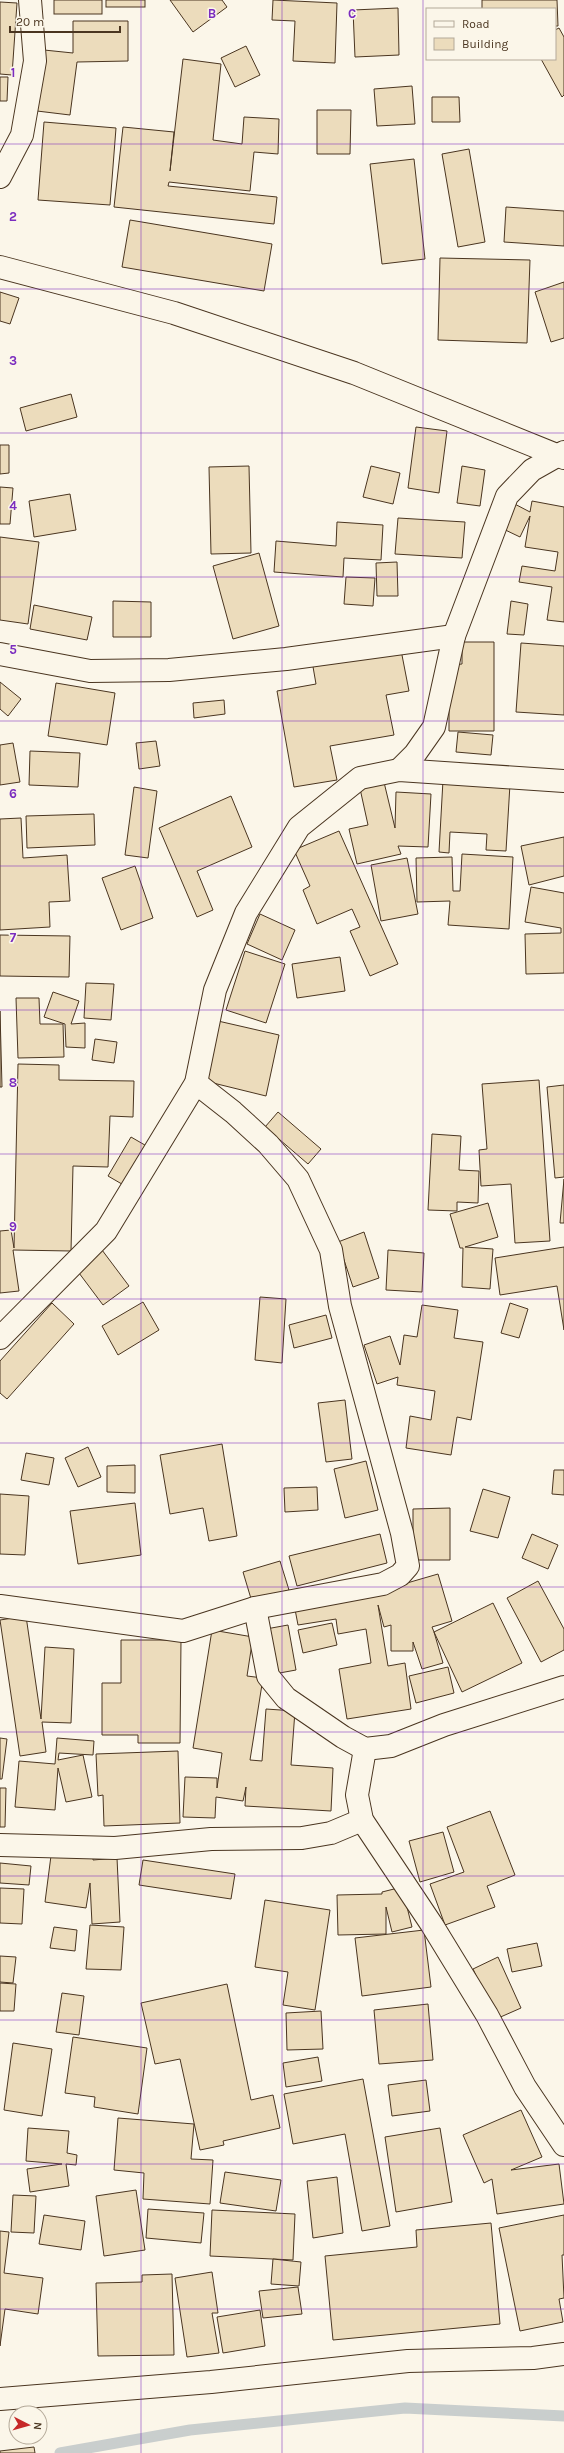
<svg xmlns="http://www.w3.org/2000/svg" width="564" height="2453" font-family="Karla,sans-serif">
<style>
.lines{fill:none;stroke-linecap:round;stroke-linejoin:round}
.stream{stroke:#c9cecd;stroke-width:11}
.building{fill:#ecdcbc;stroke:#4a3520}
.minor-casing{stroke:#4a3520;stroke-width:24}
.minor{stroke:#fbf6e9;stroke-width:22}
.grid{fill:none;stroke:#7b2cbf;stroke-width:1;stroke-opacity:0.55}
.grid-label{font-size:13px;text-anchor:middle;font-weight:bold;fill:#7b2cbf;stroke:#fbf6e9;stroke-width:3;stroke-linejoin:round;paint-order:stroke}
</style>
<rect width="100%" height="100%" fill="#fbf6e9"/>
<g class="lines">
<!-- stream -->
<polyline class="stream" points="60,2453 190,2430 405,2408 564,2416"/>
</g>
<!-- building -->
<g class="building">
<rect x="54" y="0" width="48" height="14"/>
<rect x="106" y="0" width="39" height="7"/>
<polygon points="170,0 222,0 227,7 193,32"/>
<polygon points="273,0 337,3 335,63 293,61 295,21 272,20"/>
<polygon points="482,0 557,0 558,26 555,26 555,9 482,9"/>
<polygon points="0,2 17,3 12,75 0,74"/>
<polygon points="398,8 399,55 355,57 353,10"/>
<polygon points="73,21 128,21 128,61 77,62 70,115 37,111 44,50 73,53"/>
<polygon points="559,28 564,37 564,95 562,97 541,59 555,59 555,30"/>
<polygon points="246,46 260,75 235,87 221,58"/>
<polygon points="183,59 221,64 213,140 242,144 244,117 279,119 278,154 254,152 250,191 169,182 168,186 277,197 274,224 114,207 123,127 174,132 170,171"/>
<polygon points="0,77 8,77 7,101 0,101"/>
<polygon points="412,86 415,124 377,126 374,89"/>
<polygon points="432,97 459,97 460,122 432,122"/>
<polygon points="317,110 351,110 350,154 317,154"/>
<polygon points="44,122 116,128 110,205 38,200"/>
<polygon points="469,149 485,242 458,247 442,154"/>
<polygon points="414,159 425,259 382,264 370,164"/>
<polygon points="506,207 564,211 564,246 504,242"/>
<polygon points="130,220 272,244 264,291 122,267"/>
<polygon points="440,258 530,260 527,343 438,340"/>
<polygon points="564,282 564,338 551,342 535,292"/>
<polygon points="0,292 19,298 10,324 0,321"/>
<polygon points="71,394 77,417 26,431 20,408"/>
<polygon points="416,427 447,431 439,493 408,488"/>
<polygon points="0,445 9,445 9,473 0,474"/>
<polygon points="249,466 251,553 211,554 209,467"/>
<polygon points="371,466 400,473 393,504 363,497"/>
<polygon points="462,466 485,470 480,506 457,503"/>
<polygon points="0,487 13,488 10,524 0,524"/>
<polygon points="70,494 76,530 34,537 29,501"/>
<polygon points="509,501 530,512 532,501 564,507 564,622 547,620 552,587 519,582 522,566 555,571 558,552 525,547 530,516 520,537 497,526"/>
<polygon points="398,518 465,522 462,558 395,554"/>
<polygon points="337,522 383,525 381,560 344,558 343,577 274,572 276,541 336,546"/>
<polygon points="0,537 39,542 28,624 0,620"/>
<polygon points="259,553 279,626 233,639 213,566"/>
<polygon points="397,562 398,596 377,596 376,563"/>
<polygon points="346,577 375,578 373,606 344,604"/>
<polygon points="113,601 151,602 151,637 113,637"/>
<polygon points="511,601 528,604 524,635 507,634"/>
<polygon points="34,605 92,617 87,640 30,629"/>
<polygon points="462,642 494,642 494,731 449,731 449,665 462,664"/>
<polygon points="521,643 564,646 564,715 516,712"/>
<polygon points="401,650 409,691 386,695 394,735 330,746 337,780 294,787 277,691 316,684 312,661"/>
<polygon points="0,682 21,699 8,716 0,709"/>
<polygon points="56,683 115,693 107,745 48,736"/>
<polygon points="224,700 225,714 194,718 193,703"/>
<polygon points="458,732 493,735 491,755 456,752"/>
<polygon points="156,741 160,766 139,769 136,743"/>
<polygon points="13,743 20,782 0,785 0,745"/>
<polygon points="30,751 80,753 78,787 29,785"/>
<polygon points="383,778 395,828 396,792 431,794 428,847 398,846 401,854 357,864 349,829 368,825 359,784"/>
<polygon points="443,780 510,784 506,851 486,850 487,834 450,832 449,853 439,852"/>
<polygon points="134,787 157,791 148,858 125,855"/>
<polygon points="231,796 252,847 197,871 213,910 197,917 159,828"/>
<polygon points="94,814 95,845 27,848 26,816"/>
<polygon points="21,818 23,858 67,855 70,901 49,902 50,927 0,930 0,819"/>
<polygon points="339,831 398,964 370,976 350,931 360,927 352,909 317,924 303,890 310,886 294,850"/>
<polygon points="564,837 564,876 529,885 521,846"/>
<polygon points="462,854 513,857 509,929 448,925 450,901 417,902 416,858 452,857 453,891 460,891"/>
<polygon points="407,858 418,914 381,921 371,865"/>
<polygon points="135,866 153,918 121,930 102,878"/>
<polygon points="531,887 564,893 564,973 526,974 525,934 561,933 561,928 525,922"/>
<polygon points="260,914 295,930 282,960 247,944"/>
<polygon points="0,935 70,936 69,977 0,976"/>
<polygon points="245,951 285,964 266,1023 226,1010"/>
<polygon points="340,957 345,991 297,998 292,964"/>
<polygon points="86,983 114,984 111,1020 84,1018"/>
<polygon points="53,992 79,1001 71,1024 85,1023 85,1048 66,1047 65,1024 44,1017"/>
<polygon points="16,998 39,998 40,1024 63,1024 64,1057 18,1058"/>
<polygon points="0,1011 2,1087 0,1087"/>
<polygon points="218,1021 279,1035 266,1096 205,1081"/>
<polygon points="95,1039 117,1042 114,1063 92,1060"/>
<polygon points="18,1064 59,1065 59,1080 134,1081 133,1117 110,1116 108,1167 73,1166 71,1251 13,1250 19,1291 0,1293 0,1231 11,1230 14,1248"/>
<polygon points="539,1080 550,1241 515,1243 511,1184 481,1186 479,1150 487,1149 482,1084"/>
<polygon points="564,1085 564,1177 555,1178 547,1087"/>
<polygon points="278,1112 321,1149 308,1164 265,1127"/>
<polygon points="432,1134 461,1136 459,1170 479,1171 478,1203 457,1202 457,1211 428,1210"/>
<polygon points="131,1137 150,1148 127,1187 108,1176"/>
<polygon points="564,1179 564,1223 560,1223"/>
<polygon points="488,1203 498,1237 465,1247 493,1249 490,1289 462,1287 463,1248 460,1248 450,1214"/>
<polygon points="364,1232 379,1278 353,1287 338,1242"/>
<polygon points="564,1247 564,1330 557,1286 500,1295 495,1258"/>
<polygon points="102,1250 129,1286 103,1305 76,1269"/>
<polygon points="388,1250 424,1253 422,1292 386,1290"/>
<polygon points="260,1297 286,1299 282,1363 255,1360"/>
<polygon points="143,1302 159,1330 118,1355 102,1326"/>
<polygon points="52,1303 74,1324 7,1399 0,1393 0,1361"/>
<polygon points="510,1303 528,1309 519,1338 501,1333"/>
<polygon points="422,1305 458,1310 454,1338 483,1342 471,1420 457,1417 451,1455 406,1448 410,1416 431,1420 435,1391 397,1385 398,1377 377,1384 364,1345 390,1336 400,1365 404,1335 417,1337"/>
<polygon points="326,1315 332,1338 294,1348 289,1325"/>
<polygon points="345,1400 352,1459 326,1462 318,1403"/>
<polygon points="222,1444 237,1536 209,1541 203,1508 170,1514 160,1455"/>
<polygon points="88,1447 101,1477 78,1487 65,1458"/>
<polygon points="26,1453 54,1458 49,1485 21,1480"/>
<polygon points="366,1461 378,1510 345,1518 334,1469"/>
<polygon points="135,1465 135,1493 107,1492 107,1466"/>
<polygon points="554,1470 564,1470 564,1495 552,1494"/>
<polygon points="317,1487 318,1510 285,1512 284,1488"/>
<polygon points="483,1489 510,1497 498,1538 470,1531"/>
<polygon points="0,1494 29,1496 25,1555 0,1554"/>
<polygon points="135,1503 141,1555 78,1564 70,1511"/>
<polygon points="450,1508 450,1560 413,1560 413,1509"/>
<polygon points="380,1534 387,1563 297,1586 289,1556"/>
<polygon points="532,1534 558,1545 548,1569 522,1558"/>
<polygon points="280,1561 289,1590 252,1602 243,1572"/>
<polygon points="438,1574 452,1621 432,1627 434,1632 493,1603 522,1663 462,1692 434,1632 443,1663 422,1669 413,1642 413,1651 391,1651 391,1625 384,1627 378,1605 388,1666 405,1663 411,1709 347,1719 339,1669 371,1663 366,1629 338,1634 336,1619 298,1625 294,1604 376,1592"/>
<polygon points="538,1581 564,1629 564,1650 541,1662 507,1598"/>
<polygon points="26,1616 41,1719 45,1647 74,1649 71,1723 42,1722 46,1752 20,1756 0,1620"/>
<polygon points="332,1623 337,1645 303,1653 298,1630"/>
<polygon points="288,1625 296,1670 274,1674 266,1629"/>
<polygon points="212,1630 253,1637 247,1676 263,1678 250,1760 262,1761 266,1709 295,1711 291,1765 333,1768 331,1811 245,1806 246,1787 243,1801 216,1797 215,1818 183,1817 185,1777 217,1778 217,1788 222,1753 193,1748"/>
<polygon points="121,1640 181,1640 180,1743 138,1743 138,1735 102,1735 102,1683 121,1683"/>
<polygon points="448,1667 454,1693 416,1703 409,1676"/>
<polygon points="0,1738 7,1739 2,1779 0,1779"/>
<polygon points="57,1738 94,1741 93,1755 59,1753 58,1760 83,1755 92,1797 66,1802 58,1768 55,1810 15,1807 19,1761 55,1764"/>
<polygon points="178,1751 180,1823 104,1826 103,1795 98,1796 96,1754"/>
<polygon points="0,1788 6,1788 5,1827 0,1827"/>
<polygon points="490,1811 515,1875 487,1886 495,1907 445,1925 430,1884 464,1872 447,1827"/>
<polygon points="443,1832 454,1872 420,1882 409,1841"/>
<polygon points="52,1848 93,1854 93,1860 117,1858 120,1922 92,1924 90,1883 86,1908 45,1902"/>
<polygon points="143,1860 235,1874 231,1899 139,1885"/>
<polygon points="0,1863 31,1866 29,1885 0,1883"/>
<polygon points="402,1887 412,1927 392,1932 386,1907 386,1934 338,1935 337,1895 382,1894 382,1892"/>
<polygon points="0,1888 24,1889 22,1924 0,1923"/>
<polygon points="265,1900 330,1910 315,2010 283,2005 288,1972 255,1967"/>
<polygon points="90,1925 124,1927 121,1970 86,1969"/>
<polygon points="54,1927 77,1930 75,1951 50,1948"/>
<polygon points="424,1930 431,1987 362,1996 355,1938"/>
<polygon points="537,1943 542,1966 512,1972 507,1949"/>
<polygon points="0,1956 16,1957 13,1983 0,1982"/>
<polygon points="498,1957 521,2008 496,2019 473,1969"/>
<polygon points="0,1983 16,1984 14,2011 0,2011"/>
<polygon points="227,1984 251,2100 273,2095 280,2128 223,2141 224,2145 200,2150 180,2059 155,2064 141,2003"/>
<polygon points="62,1993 84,1996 79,2035 56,2032"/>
<polygon points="428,2004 433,2060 379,2064 374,2010"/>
<polygon points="321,2011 323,2049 287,2050 286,2013"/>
<polygon points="73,2037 147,2048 138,2114 94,2107 95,2097 65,2093"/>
<polygon points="13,2043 52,2049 42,2116 4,2110"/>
<polygon points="318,2057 322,2081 286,2087 283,2063"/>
<polygon points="363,2079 390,2226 362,2231 345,2134 293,2144 284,2094"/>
<polygon points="426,2080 430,2111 392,2116 388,2085"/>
<polygon points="521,2110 542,2157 511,2170 559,2164 564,2204 497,2214 492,2179 484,2183 463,2135"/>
<polygon points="118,2118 194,2124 191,2159 213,2160 210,2204 143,2199 144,2173 114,2170"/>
<polygon points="28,2128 69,2131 67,2153 77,2155 76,2165 66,2164 69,2186 30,2192 27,2169 62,2164 26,2161"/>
<polygon points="440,2128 452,2202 396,2212 385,2137"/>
<polygon points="225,2172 281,2180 276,2211 220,2203"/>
<polygon points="337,2177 343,2233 313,2238 307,2181"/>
<polygon points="136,2190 145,2250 104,2256 96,2196"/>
<polygon points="13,2195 36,2196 34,2233 11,2232"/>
<polygon points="148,2209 204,2213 201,2243 146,2238"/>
<polygon points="212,2210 295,2214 293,2260 210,2256"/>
<polygon points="44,2215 85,2221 81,2250 39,2244"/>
<polygon points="564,2215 564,2255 562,2255 564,2298 559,2299 563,2322 520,2331 499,2228"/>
<polygon points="491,2223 500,2324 333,2340 325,2256 417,2247 416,2230"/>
<polygon points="0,2231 9,2232 4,2273 43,2278 38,2314 5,2309 0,2346"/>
<polygon points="273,2259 301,2262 299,2286 271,2284"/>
<polygon points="212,2272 218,2313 212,2313 219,2353 187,2357 175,2278"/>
<polygon points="172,2274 174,2355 98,2356 96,2283 142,2282 142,2275"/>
<polygon points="298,2287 302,2314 263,2318 259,2291"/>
<polygon points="260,2310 265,2346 223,2353 217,2317"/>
<polygon points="34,2447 35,2453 0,2453 0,2451"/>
</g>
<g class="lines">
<!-- minor casing -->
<g class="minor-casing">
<g id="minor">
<polyline points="0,177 22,135 35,61 30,0"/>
<polyline points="0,267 174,313 354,373 564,458"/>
<polyline points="0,654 90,671 169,670 286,659 454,636"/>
<polyline points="399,770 415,754 434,727 454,636 507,496 532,470 564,452"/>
<polyline points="0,1338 106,1231 196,1083 215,990 246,913 299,827 360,778 399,770 564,781"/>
<polyline points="0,1606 183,1631 255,1608 383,1584 400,1575 408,1566 402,1533 340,1306 331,1250 298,1179 268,1144 233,1112 196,1083"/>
<polyline points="255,1608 268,1676 286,1698 343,1737 365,1749 391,1746 444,1725 564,1687"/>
<polyline points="365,1749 357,1795 362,1820 432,1925 487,2015 525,2087 564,2145"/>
<polyline points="0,1845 115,1848 211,1839 302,1838 331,1833 362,1820"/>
<polyline points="0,2399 211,2382 408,2361 533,2358 564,2354"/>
</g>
</g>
<!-- minor -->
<use href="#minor" class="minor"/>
</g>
<!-- grid -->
<path class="grid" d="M141 0V2453M282 0V2453M423 0V2453M0 144H564M0 289H564M0 433H564M0 577H564M0 721H564M0 866H564M0 1010H564M0 1154H564M0 1299H564M0 1443H564M0 1587H564M0 1732H564M0 1876H564M0 2020H564M0 2164H564M0 2309H564"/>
<g class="grid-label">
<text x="212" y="18">B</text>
<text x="352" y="18">C</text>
<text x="13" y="77">1</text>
<text x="13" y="221">2</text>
<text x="13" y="365">3</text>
<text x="13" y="510">4</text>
<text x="13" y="654">5</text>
<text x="13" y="798">6</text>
<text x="13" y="942">7</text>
<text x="13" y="1087">8</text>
<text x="13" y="1231">9</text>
</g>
<!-- legend -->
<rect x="426" y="8" width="130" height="52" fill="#fbf6e9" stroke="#b4a999"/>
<rect x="434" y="21" width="20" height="6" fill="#fbf6e9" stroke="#b4a999"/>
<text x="462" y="28" font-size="12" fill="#4a3520">Road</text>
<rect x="434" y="38" width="20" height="12" fill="#ecdcbc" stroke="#b4a999"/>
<text x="462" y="48" font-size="12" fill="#4a3520">Building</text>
<!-- north arrow -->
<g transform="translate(28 2425) rotate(96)"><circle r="19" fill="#fbf6e9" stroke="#b4a999"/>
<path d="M0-3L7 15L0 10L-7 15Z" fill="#c62828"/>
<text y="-6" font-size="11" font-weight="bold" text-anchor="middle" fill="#4a3520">N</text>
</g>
<!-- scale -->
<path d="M10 26v6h110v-6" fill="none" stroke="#4a3520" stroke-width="2"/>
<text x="16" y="26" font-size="12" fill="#4a3520" stroke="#fbf6e9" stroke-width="3" paint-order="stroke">20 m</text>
</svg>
